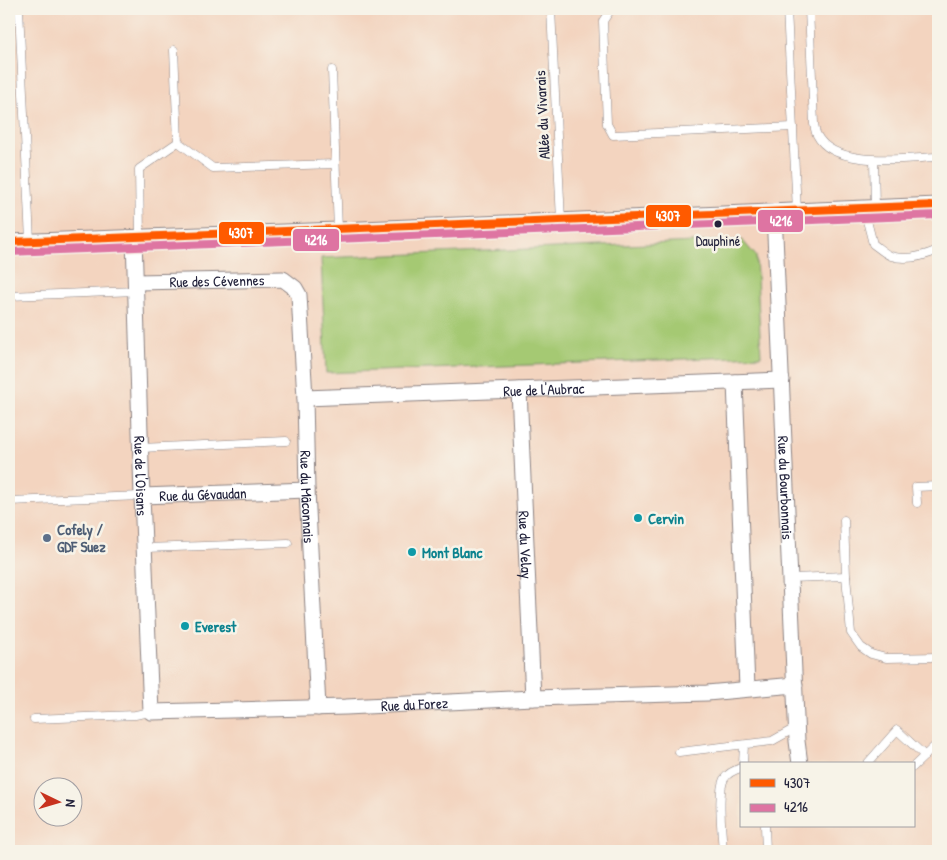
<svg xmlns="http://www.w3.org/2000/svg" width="947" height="860" font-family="'Patrick Hand',sans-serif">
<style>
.built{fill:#f3d4bf;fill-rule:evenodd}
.green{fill:#a5c973;stroke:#647657}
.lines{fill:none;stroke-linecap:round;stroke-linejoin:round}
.lane-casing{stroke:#8c8282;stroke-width:9}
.street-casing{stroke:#8c8282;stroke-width:17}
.lane{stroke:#fff;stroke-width:8}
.street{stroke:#fff;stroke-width:15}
.bus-1-casing{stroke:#f7f3e8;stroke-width:11}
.bus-2-casing{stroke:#f7f3e8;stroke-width:11}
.bus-1{stroke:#ff5a00;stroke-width:8}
.bus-2{stroke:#de74a2;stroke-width:8}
.bus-dot{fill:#22223b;stroke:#f7f3e8;stroke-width:2}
.culture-dot{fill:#0f9aa8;stroke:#f7f3e8;stroke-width:2}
.service-dot{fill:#5c6f8a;stroke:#f7f3e8;stroke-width:2}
.labels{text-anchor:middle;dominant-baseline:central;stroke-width:5;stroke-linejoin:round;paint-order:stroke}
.bus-label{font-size:14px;fill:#22223b;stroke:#f7f3e8}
.street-label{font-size:15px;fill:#22223b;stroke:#f7f3e8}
.culture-label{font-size:15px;font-weight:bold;fill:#0d838f;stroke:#f7f3e8;text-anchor:start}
.service-label{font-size:15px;font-weight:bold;fill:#4e5e75;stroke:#f7f3e8;text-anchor:start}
.line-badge{stroke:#f7f3e8;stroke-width:2}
.badge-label{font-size:14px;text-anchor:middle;font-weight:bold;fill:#fff}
</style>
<rect width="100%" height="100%" fill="#f7f3e8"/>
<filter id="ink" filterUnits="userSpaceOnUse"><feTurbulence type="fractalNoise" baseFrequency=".02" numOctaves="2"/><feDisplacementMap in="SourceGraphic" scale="10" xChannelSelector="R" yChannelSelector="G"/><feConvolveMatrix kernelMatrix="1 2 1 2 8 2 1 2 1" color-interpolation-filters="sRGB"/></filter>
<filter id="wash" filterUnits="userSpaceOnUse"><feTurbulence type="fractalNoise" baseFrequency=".0096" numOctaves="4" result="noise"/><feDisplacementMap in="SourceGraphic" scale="20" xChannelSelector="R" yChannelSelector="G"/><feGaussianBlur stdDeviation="1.12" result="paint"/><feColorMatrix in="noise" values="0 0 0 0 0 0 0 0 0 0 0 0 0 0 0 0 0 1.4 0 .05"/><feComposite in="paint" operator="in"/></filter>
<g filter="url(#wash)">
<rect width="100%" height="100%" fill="#f5e1c9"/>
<!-- built -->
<path class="built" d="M9 9H938V851H9ZM741 764H913V826H741ZM42 788H72V818H42Z"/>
<!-- green -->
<polygon class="green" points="742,240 756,256 761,356 326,373 321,258"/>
</g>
<g filter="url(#ink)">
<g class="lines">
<!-- lane casing -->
<g class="lane-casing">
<g id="lane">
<polyline points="19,9 30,241"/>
<polyline points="551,9 561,221"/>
<polyline points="611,9 603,21 607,124 613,135 793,127"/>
<polyline points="787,9 797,211"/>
<path d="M809 9 814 124C815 128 815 132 817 135 834 169 907 158 938 157"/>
<polyline points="332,70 338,230"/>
<polyline points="178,142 213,168 335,164"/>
<polyline points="874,160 875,208"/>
<path d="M864 209 873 244C879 248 885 254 891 256 907 261 924 256 938 250"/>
<polyline points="140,237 139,169 178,142 174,50"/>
<polyline points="9,296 136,291"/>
<polyline points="141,448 286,441"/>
<polyline points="9,501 142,496"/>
<polyline points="917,503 916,487 938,486"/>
<polyline points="844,520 846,576 851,633 861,647 871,654 886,658 938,657"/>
<polyline points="145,548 288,543"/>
<polyline points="791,578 846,576"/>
<polyline points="34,719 135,715 151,712"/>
<polyline points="679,752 772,741 797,727"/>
<polyline points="743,764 744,745"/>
<polyline points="867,764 897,730 925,756"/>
<polyline points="913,767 938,743"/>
<polyline points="765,826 766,851"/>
<path d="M723 851C722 835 717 792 724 779 728 773 734 770 741 768"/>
</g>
</g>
<!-- street casing -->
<g class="street-casing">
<g id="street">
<path id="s1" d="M774 212 797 741 800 764"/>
<path id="s2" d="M134 238 142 496 151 712 346 707 533 698 707 693 795 685"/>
<polyline points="9,242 338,230 938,205"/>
<path id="s3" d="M137 282 283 279 295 288 299 295 305 398 307 490 318 708"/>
<polyline points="735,382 747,688"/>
<path id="s4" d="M519 390 533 698"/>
<path id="s5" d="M305 398 782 380"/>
<path id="s6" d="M142 496 307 490"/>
</g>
</g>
<!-- lane -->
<use href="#lane" class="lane"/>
<!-- street -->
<use href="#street" class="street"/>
<!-- bus-1 casing -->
<g class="bus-1-casing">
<polyline id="bus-1" points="9,242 938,205"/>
</g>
<!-- bus-2 casing -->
<g class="bus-2-casing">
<polyline id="bus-2" points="9,252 938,215"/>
</g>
<!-- bus-1 -->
<use href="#bus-1" class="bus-1"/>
<!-- bus-2 -->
<use href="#bus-2" class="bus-2"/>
</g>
</g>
<!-- markers -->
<circle class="bus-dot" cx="718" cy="224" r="4.5"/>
<g class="culture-dot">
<circle cx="638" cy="518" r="5"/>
<circle cx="412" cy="552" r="5"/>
<circle cx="185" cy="626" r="5"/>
</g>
<circle class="service-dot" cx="47" cy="538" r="5"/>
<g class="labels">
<!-- bus labels -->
<g class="bus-label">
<text x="718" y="240">Dauphiné</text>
</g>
<!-- street labels -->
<g class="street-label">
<text transform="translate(542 115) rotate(-93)">Allée du Vivarais</text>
<text stroke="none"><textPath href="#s3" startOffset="80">Rue des Cévennes</textPath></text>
<text stroke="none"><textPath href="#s5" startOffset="239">Rue de l'Aubrac</textPath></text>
<text stroke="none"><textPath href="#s2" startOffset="238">Rue de l'Oisans</textPath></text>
<text stroke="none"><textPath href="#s1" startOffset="276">Rue du Bourbonnais</textPath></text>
<text stroke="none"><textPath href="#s6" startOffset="61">Rue du Gévaudan</textPath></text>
<text stroke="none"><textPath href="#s3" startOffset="371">Rue du Mâconnais</textPath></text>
<text stroke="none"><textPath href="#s4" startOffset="155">Rue du Velay</textPath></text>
<text stroke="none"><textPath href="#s2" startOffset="738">Rue du Forez</textPath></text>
</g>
<!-- culture labels -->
<g class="culture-label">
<text x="648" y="518">Cervin</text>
<text x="422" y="552">Mont Blanc</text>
<text x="195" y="626">Everest</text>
</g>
<!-- service labels -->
<g class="service-label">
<text x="57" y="529">Cofely /<tspan x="57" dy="17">GDF Suez</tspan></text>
</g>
</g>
<g class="line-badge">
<rect x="645" y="204" width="47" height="24" rx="5" fill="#ff5a00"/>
<rect x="757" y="209" width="47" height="24" rx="5" fill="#de74a2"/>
<rect x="218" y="221" width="47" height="24" rx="5" fill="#ff5a00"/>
<rect x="292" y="228" width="48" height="24" rx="5" fill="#de74a2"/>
</g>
<g class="badge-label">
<text x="668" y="221">4307</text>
<text x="781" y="226">4216</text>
<text x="241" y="238">4307</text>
<text x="316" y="245">4216</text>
</g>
<!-- margin -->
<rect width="947" height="860" fill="none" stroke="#f7f3e8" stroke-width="30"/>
<!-- legend -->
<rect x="740" y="762" width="175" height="65" fill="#f7f3e8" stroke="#a29fa3"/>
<rect x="750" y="779" width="25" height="8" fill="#ff5a00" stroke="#a29fa3"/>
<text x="784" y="788" font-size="15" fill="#22223b">4307</text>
<rect x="750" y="804" width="25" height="8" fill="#de74a2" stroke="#a29fa3"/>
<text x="784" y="812" font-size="15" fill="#22223b">4216</text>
<!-- north arrow -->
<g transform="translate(58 802) rotate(95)"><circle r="24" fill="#f7f3e8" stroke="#a29fa3"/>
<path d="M0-4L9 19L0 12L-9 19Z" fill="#c8321e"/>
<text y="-8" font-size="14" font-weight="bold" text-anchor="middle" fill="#22223b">N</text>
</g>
</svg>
